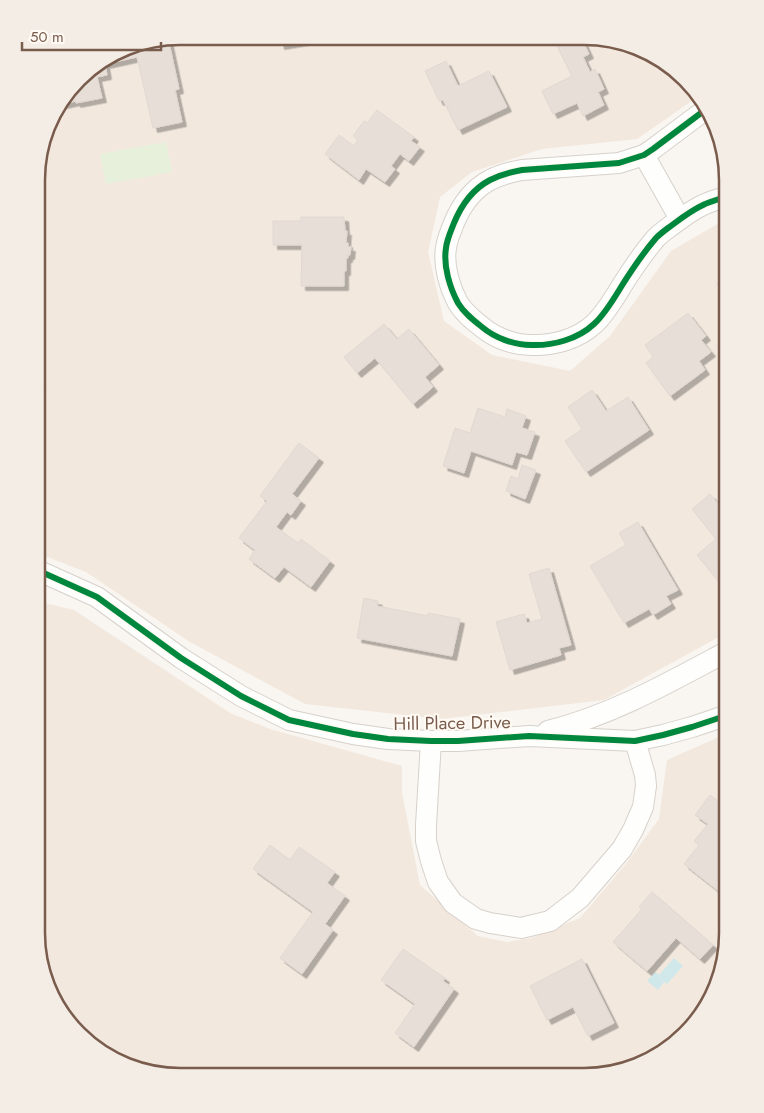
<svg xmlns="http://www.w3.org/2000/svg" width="764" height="1113" font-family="Jost,sans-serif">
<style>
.residential{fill:#f2e8de}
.green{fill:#e7f0db}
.water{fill:#d0e8ea}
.building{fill:#e6ded7;stroke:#e2d8d2;filter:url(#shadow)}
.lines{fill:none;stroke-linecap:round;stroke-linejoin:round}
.minor-casing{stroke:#d7d1cb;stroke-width:22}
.minor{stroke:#fefefd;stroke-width:20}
.cycleway-casing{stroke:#fffaf3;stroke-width:9}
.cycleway{stroke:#00873e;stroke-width:6}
.labels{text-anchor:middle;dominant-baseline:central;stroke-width:4;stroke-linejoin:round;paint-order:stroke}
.street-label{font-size:18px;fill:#7a5c4d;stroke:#fffaf3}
.rim{fill:none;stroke:#7a5c4d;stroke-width:2.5}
</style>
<defs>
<filter id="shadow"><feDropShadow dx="4.5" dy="4.5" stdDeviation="0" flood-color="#0004"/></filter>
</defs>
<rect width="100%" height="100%" fill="#f9f5f0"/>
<!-- residential -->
<g class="residential">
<polygon points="180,36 603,38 671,66 696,98 637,139 542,149 472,172 440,197 428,252 444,321 492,355 570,371 610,336 671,251 728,218 728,632 604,700 441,719 305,704 190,642 86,572 37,553 38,161 55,108 85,72 133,44"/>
<polygon points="37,601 74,610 230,713 270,729 402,766 402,793 420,885 478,936 507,942 531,938 580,918 625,865 659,819 667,760 728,733 727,943 698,1020 639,1066 584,1077 161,1076 93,1047 47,988 36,933"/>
</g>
<!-- green -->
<polygon class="green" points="166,142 172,172 106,184 100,154"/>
<!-- water -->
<polygon class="water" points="674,958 683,966 667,984 664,982 658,990 647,981 655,972 659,975"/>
<!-- building -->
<g class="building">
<polygon points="279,37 303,37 304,41 280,45"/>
<polygon points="574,37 581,37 589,54 583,57 590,72 595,69 604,89 598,92 604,105 583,116 577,103 553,114 542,91 572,76 557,46"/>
<polygon points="168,38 179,89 175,90 182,122 153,128 137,57 105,64 107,75 97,77 102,98 76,103 76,101 58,105 85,72 133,44"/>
<polygon points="446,61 458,86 489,71 507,107 458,130 443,100 439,101 425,71"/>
<polygon points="377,110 414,137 411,141 420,147 409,161 400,154 391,166 395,169 385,182 366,169 359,180 325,154 339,135 354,146 358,140 353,136 364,121 367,123"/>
<polygon points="301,217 344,217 345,231 347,231 346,243 348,243 348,247 351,247 350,255 348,255 348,258 346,258 346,271 344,271 344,286 301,286 302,245 273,245 273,221 301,221"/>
<polygon points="728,265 728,298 717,284 725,278 720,271"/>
<polygon points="688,313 706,336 701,340 711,352 699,361 705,370 670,396 646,363 653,357 645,345"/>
<polygon points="384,324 397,339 409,329 439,365 425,377 433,387 413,404 375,358 357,373 344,357"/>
<polygon points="37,369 41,382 37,384"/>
<polygon points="592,390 606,411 628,397 649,430 586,472 565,441 582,429 568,407"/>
<polygon points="478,408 505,417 507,409 526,416 522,428 535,432 527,455 516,452 512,465 471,451 464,473 443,466 455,428 470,433"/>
<polygon points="299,443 319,458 292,494 301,501 291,515 287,512 276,527 298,543 301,539 330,561 311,587 284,567 275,578 249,559 255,550 239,538 267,501 260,496"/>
<polygon points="522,465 536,470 525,499 506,491 511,476 518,479"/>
<polygon points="710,494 728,516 728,593 697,555 716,539 692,509"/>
<polygon points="638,522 678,590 666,596 671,604 653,615 649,609 624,623 590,566 626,545 619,533"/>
<polygon points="549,568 571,645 559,648 561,655 510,670 496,622 524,614 527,623 542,619 529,574"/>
<polygon points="364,598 378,601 377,606 428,616 428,613 460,619 452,656 357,638"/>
<polygon points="710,795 727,808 727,884 721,893 684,864 699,845 694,841 708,824 695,815"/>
<polygon points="270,845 290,860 299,847 335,872 327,883 345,896 325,924 333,930 302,974 280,958 313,912 253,869"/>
<polygon points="652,892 713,945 700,959 676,938 647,971 613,942 642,909 639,907"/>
<polygon points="403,949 445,978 443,981 454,989 414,1047 395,1033 415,1004 381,980"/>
<polygon points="582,959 614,1023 588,1036 573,1007 547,1020 530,986"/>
</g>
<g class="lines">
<!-- minor casing -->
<g class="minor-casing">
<g id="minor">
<path d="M705 110 653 149 644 155 619 163 522 170C511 172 500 175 490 180 473 189 461 206 454 223 451 231 447 239 446 248 443 266 450 288 458 303 464 313 473 320 482 327 495 338 514 345 531 345 553 346 578 339 594 324 605 314 613 300 621 287 631 271 644 252 656 238 660 234 664 231 668 228 679 220 690 211 703 205 711 201 720 199 728 196"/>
<polyline points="644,155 680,219"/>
<polyline points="37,570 97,597 181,658 241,696 289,720 353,734 388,739 431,741 458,741 529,736 635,741 663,735 692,727 728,715"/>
<path d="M548 731C612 715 670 682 728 651"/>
<polyline points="431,741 426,825 426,841 431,861 438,882 453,903 476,919 490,923 521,928 550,921 580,898 622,849 633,830 643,807 646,786 645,775 635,741"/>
</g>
</g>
<!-- minor -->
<use href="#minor" class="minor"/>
<!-- cycleway casing -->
<g class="cycleway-casing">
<g id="cycleway">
<path d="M705 110 653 149 644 155 619 163 522 170C511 172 500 175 490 180 473 189 461 206 454 223 451 231 447 239 446 248 443 266 450 288 458 303 464 313 473 320 482 327 495 338 514 345 531 345 553 346 578 339 594 324 605 314 613 300 621 287 631 271 644 252 656 238 660 234 664 231 668 228 679 220 690 211 703 205 711 201 720 199 728 196"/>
<polyline points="37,570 97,597 181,658 241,696 289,720 353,734 388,739 431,741 458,741 529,736 635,741 663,735 692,727 728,715"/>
</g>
</g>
<!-- cycleway -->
<use href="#cycleway" class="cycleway"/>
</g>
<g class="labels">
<!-- street labels -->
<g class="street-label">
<text transform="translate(452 723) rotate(-1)">Hill Place Drive</text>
</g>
</g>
<!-- crop -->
<path d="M0 0H764V1113H0ZM180 45H584A135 135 0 0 1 719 180V933A135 135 0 0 1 584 1068H180A135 135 0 0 1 45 933V180A135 135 0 0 1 180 45Z" fill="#f4ede6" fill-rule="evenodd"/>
<path class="rim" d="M180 45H584A135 135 0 0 1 719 180V933A135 135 0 0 1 584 1068H180A135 135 0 0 1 45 933V180A135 135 0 0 1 180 45Z"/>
<!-- scale -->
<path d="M22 42v8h139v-8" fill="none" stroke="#7a5c4d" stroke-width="2.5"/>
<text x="30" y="42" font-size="15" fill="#7a5c4d" stroke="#fffaf3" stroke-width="4" paint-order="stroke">50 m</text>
</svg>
